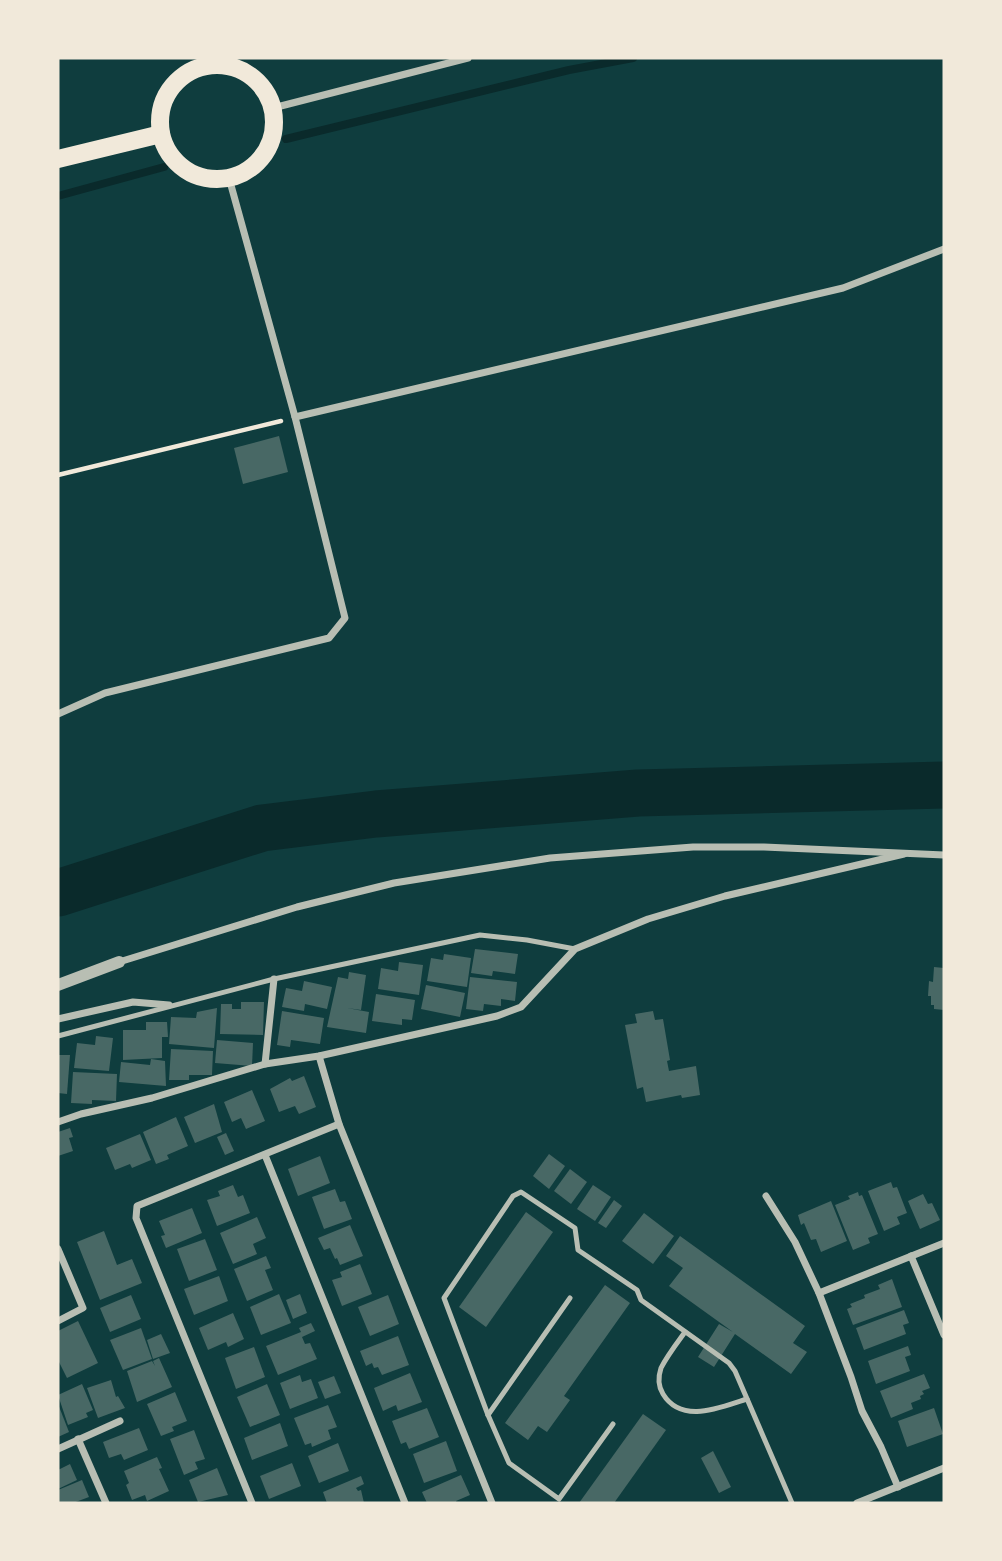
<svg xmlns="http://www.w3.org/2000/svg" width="1002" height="1561" font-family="Roboto,sans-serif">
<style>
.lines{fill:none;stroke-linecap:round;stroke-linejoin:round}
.stream{stroke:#0a2a2b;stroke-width:8}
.river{stroke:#0a2a2b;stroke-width:47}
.building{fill:#486865}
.path{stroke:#f1e9da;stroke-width:4.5}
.service{stroke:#b8beb3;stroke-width:5}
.minor{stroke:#b8beb3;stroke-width:7}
.tertiary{stroke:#b8beb3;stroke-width:12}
.primary{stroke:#f1e9da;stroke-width:18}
</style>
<rect width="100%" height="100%" fill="#0f3d3e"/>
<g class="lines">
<!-- stream -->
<g class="stream">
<polyline points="286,139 569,70 633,58"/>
<polyline points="58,196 164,167"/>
</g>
<!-- river -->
<polyline class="river" points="58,893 262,828 376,814 638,793 944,785"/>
</g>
<!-- building -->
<g class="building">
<polygon points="279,436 288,472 243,484 234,448"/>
<polygon points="475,949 518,954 515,974 493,971 492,976 471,973"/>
<polygon points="444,954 471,958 467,987 427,981 431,958 443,960"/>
<polygon points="399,962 423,965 419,995 378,989 381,968 398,971"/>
<polygon points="934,967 944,968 944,1010 934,1009 934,1005 931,1005 931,996 928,996 929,981 933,982"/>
<polygon points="349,972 366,975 361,1010 347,1008 369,1012 366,1033 327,1027 338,977 348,979"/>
<polygon points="470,977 517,982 515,1001 501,999 501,1006 484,1004 483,1011 466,1009"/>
<polygon points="304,981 332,987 327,1009 305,1004 304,1011 282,1007 286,988 302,991"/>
<polygon points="426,985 465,993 460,1017 421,1009"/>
<polygon points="376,994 415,1000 412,1020 402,1019 402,1025 372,1021"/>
<polygon points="241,1002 264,1002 263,1035 220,1034 221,1004 232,1004 232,1009 241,1009"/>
<polygon points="217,1008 214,1048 169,1044 171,1017 196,1018 197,1012"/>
<polygon points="282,1011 324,1018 320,1044 291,1040 290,1047 277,1045"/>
<polygon points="653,1011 655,1020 663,1019 670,1060 667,1061 669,1071 696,1066 700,1095 682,1098 681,1095 646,1102 643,1087 637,1089 625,1025 637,1023 635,1014"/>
<polygon points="146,1022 167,1022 168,1037 162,1037 162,1058 123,1060 123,1030 146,1030"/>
<polygon points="96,1036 113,1038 109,1071 74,1068 77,1043 95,1045"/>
<polygon points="217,1040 253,1043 252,1066 215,1063"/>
<polygon points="171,1049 213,1051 212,1075 189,1075 189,1080 169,1080"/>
<polygon points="58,1055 70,1055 67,1094 58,1093"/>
<polygon points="151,1059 165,1061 166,1086 119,1082 121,1062 150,1065"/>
<polygon points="73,1072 117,1074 116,1101 92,1100 92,1104 71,1103"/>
<polygon points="304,1076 316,1107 299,1114 295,1106 279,1112 270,1089 290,1078 292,1081"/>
<polygon points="252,1090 265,1121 246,1129 241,1118 232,1122 224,1102"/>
<polygon points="214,1104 222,1132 195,1143 184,1117"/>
<polygon points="176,1117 188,1146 167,1155 169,1159 156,1164 143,1132"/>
<polygon points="70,1128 73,1137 69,1138 73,1151 58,1156 58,1132"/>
<polygon points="226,1133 234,1151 225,1155 217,1137"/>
<polygon points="140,1134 151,1160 132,1168 130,1164 115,1170 106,1148"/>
<polygon points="549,1154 565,1166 549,1189 533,1176"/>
<polygon points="320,1156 330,1183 298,1196 288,1169"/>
<polygon points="570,1169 587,1182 571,1204 554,1191"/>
<polygon points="891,1182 893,1188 897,1187 907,1213 897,1217 900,1224 884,1231 868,1191"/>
<polygon points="233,1185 238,1197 243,1195 250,1213 217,1226 207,1200 220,1196 218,1191"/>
<polygon points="593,1185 611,1197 595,1221 577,1209"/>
<polygon points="335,1189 340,1202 345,1201 352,1219 324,1229 312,1197"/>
<polygon points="858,1192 859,1196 862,1195 878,1234 868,1238 870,1243 853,1250 835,1205 850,1199 848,1196"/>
<polygon points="923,1194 928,1204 932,1203 940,1220 920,1229 908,1201"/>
<polygon points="614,1200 622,1206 606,1228 598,1223"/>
<polygon points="831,1201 847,1241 821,1252 816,1239 811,1240 804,1223 801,1225 798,1215"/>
<polygon points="192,1208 202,1233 166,1248 161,1236 165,1235 159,1221"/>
<polygon points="526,1212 553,1232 486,1327 459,1307"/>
<polygon points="644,1213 674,1236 653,1264 622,1241"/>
<polygon points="257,1217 266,1238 253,1244 257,1254 233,1264 220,1233"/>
<polygon points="350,1225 363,1256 340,1265 337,1258 335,1259 330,1248 324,1250 318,1238"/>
<polygon points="104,1231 117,1265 132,1259 142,1283 100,1300 77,1242"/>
<polygon points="680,1236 805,1326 793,1343 807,1352 791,1374 735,1334 714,1367 698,1357 719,1324 733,1332 669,1286 683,1268 666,1256"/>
<polygon points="205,1239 217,1270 189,1281 177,1249"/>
<polygon points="266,1256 271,1268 265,1270 273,1290 247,1301 234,1269"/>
<polygon points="360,1264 372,1294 342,1306 332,1280 342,1277 340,1272"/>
<polygon points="219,1276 228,1301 194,1315 184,1289"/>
<polygon points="892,1279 902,1307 853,1325 847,1309 852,1307 850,1304 865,1298 864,1295 880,1289 878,1285"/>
<polygon points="605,1285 630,1303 564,1396 570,1400 547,1432 538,1426 528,1440 505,1423"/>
<polygon points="279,1294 291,1323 261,1335 250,1307"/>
<polygon points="300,1294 307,1313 293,1319 286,1300"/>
<polygon points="131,1295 141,1319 110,1332 100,1308"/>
<polygon points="388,1295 399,1324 370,1336 358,1307"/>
<polygon points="904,1310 909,1323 903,1325 906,1334 864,1350 856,1328"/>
<polygon points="233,1313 244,1339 228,1347 226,1342 208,1350 199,1328"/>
<polygon points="78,1321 98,1363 67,1378 58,1360 58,1331"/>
<polygon points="311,1323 315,1331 302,1337 305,1344 310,1343 317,1359 278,1375 266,1346 301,1332 299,1328"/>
<polygon points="141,1328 152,1359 123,1370 110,1340"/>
<polygon points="161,1334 170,1353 153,1359 147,1340"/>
<polygon points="398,1336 409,1365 382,1375 378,1367 374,1368 372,1363 366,1366 360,1351"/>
<polygon points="908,1346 911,1355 905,1357 910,1371 876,1384 868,1361"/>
<polygon points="254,1347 265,1377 236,1389 225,1358"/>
<polygon points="159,1358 172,1387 137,1402 127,1371 152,1361 155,1366 153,1361"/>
<polygon points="410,1373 422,1402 398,1411 396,1405 383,1411 374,1388"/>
<polygon points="924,1374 930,1388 922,1391 924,1394 920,1396 921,1399 911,1403 913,1409 891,1418 880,1391"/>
<polygon points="300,1375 302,1382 311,1379 318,1398 290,1409 280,1383"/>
<polygon points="334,1376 341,1393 325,1399 318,1382"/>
<polygon points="111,1380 116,1397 118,1396 125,1408 98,1418 87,1388"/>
<polygon points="82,1384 93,1410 86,1413 88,1417 68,1425 58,1395"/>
<polygon points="267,1384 280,1415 250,1427 237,1397"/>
<polygon points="175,1392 187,1421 172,1427 174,1431 161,1436 147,1404"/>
<polygon points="58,1404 69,1432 58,1437"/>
<polygon points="328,1405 337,1427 328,1430 331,1439 312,1447 311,1443 305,1445 294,1418"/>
<polygon points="427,1408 439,1437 409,1449 406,1442 401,1444 392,1421"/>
<polygon points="934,1408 943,1434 907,1447 898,1421"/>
<polygon points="643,1414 666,1430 614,1503 579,1503"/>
<polygon points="280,1423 288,1446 252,1460 244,1438"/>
<polygon points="139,1428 148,1450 124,1460 121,1454 109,1458 103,1442"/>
<polygon points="194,1430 205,1459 195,1462 198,1469 184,1475 170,1439"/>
<polygon points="446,1441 457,1471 424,1483 413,1454"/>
<polygon points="338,1443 349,1471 319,1483 308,1456"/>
<polygon points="713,1451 731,1487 719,1493 701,1458"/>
<polygon points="157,1457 162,1468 159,1469 169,1491 147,1501 145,1495 132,1500 126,1485 129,1483 124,1471"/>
<polygon points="292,1463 301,1486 269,1499 260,1476"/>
<polygon points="70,1464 77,1480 58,1489 58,1470"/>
<polygon points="217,1468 228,1495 198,1502 189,1480"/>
<polygon points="461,1475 470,1495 456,1501 457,1503 427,1503 422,1492"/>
<polygon points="361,1476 364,1484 356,1488 358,1491 361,1490 364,1503 327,1503 323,1492"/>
<polygon points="82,1480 89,1497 73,1503 58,1503 58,1490"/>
</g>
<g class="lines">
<!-- path -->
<polyline class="path" points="58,475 281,421"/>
<!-- service -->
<g class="service">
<polyline points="58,1036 274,979 480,935 527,940 575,949"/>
<path d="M685 1332C677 1343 667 1356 661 1368 658 1377 658 1386 663 1394 682 1425 721 1407 747 1399"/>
<polyline points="488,1415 570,1298"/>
<polyline points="613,1424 559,1499 509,1463 488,1415 444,1298 513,1196 521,1192 575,1228 578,1250 637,1290 641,1300 729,1363 735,1371 792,1503"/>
</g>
<!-- minor -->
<g class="minor">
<polyline points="273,108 468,58"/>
<polyline points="295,417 843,288 944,249"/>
<polyline points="58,714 105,693 329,638 345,618 295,417 229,178"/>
<polyline points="119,962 297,907 394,883 550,858 693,847 764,847 944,855"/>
<polyline points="58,1019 133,1002 169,1005"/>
<polyline points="319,1056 339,1124 492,1503"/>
<polyline points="265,1064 274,979"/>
<polyline points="58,1122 81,1114 152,1098 265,1064 319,1056 497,1016 521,1007 575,949 648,919 725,896 904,854"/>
<polyline points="265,1155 405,1503"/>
<polyline points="766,1196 795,1242 819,1293 851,1377 862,1411 881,1447 898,1487"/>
<polyline points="58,1249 83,1308 58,1321"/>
<polyline points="911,1256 944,1335"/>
<polyline points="819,1293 944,1243"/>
<polyline points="78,1439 106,1503"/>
<polyline points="58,1449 120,1421"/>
<polyline points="252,1503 136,1218 137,1206 339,1124"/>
<polyline points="857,1503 944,1468"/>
</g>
<!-- tertiary -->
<polyline class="tertiary" points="58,985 119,962"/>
<!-- primary -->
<g class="primary">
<circle cx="217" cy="122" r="57"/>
<polyline points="58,159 161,134"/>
</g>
</g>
<!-- border -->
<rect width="1002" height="1561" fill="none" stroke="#f1e9da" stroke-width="119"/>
</svg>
